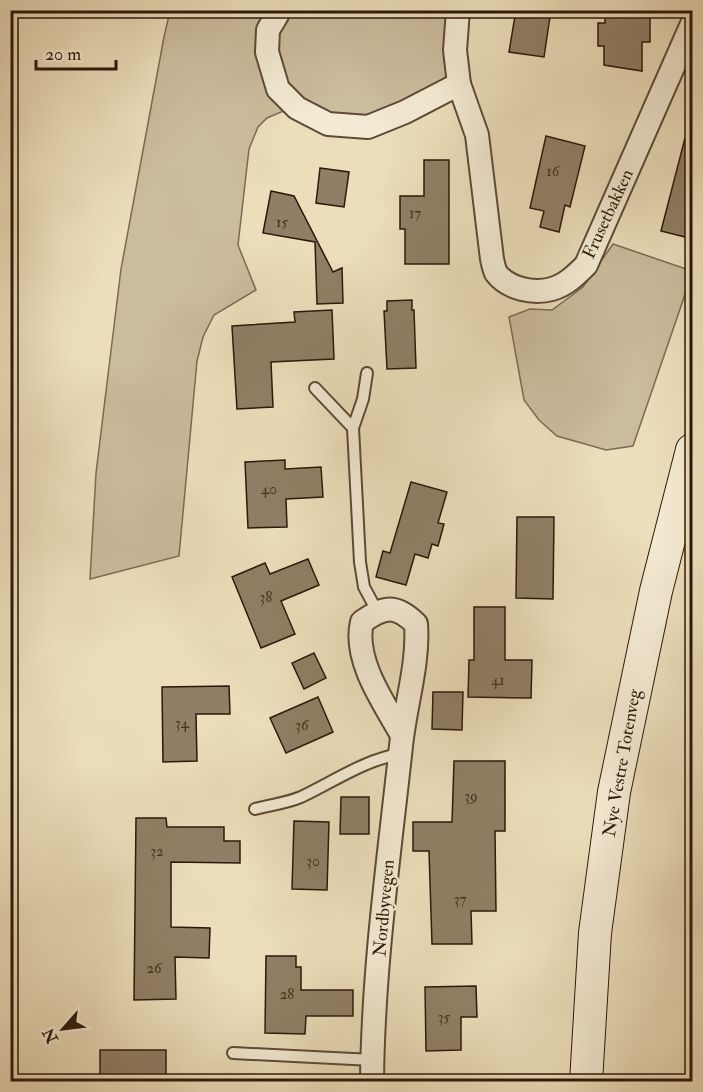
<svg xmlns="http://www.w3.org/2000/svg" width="703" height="1092" font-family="'IM FELL Double Pica',serif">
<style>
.green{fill:#cbbc9d;stroke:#7c6a54;stroke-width:1.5}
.building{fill:#907f66;stroke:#2c180a;stroke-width:1.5}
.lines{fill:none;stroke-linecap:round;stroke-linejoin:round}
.service-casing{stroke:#5c4a36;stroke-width:14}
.minor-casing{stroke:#5c4a36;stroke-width:26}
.secondary-casing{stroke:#2c180a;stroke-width:34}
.service{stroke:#f3ead3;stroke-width:10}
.minor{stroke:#f3ead3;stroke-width:22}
.secondary{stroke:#f3ead3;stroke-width:32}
.labels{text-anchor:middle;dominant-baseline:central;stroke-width:4.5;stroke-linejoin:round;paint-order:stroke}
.number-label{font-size:15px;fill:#453221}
.street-label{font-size:18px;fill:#2c180a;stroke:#f3ead3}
</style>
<rect width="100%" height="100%" fill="#ecdebb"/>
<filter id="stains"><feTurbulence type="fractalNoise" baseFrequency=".00333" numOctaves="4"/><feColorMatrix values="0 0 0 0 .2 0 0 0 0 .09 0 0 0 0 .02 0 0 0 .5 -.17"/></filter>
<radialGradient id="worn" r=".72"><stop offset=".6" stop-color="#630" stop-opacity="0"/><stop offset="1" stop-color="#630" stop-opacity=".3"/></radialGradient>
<!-- green -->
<g class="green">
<path d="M170 11H464V93C422 118 370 150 319 130 309 126 298 116 288 109L267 118 258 127 249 149 238 245 256 290 214 315 203 337 197 361 179 556 90 579 96 473 121 269 164 37Z"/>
<polygon points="613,244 692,271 692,274 633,446 606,450 557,436 539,420 524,400 509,317 530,309 552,310 583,287"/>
</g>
<!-- building -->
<g class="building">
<polygon points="516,10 551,10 544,57 509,52"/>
<polygon points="605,10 650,10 650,42 642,42 642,71 604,65 604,46 598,46 598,23 605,23"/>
<polygon points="546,136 585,146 570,207 565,205 559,232 540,227 544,211 530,208"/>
<polygon points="685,138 693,139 693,239 661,231"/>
<polygon points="424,160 449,160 449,264 405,264 405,229 400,229 400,196 424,196"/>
<polygon points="320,168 349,172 344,207 316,203"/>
<polygon points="271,191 294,196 333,272 342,268 343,303 317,304 315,242 263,233"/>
<polygon points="412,300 412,310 414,310 416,368 387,369 384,311 387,311 387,301"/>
<polygon points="332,310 334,359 271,362 273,407 237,409 232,326 295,322 294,312"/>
<polygon points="285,460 285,469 321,467 323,497 286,499 287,527 248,528 245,462"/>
<polygon points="411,482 447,492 438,523 444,524 438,546 432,544 428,558 415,554 406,585 376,577 383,551 390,553"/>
<polygon points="517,517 554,517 553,599 516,598"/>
<polygon points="308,559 319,585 281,601 295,634 261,648 232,577 265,563 270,574"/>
<polygon points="474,607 505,607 505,660 532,660 531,698 468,697 469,660 474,660"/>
<polygon points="314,653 326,678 304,689 292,663"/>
<polygon points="229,686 230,714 196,714 197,761 163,762 162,687"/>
<polygon points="433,692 463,692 462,730 432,729"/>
<polygon points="318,697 333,732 286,753 270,718"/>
<polygon points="454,761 505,761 505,831 495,831 496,911 471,911 472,944 432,944 429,851 413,851 413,822 452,822"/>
<polygon points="341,797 369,797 369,834 340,834"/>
<polygon points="136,818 166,818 167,827 224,827 224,841 240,841 240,863 171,862 171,927 210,928 209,958 175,957 176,999 134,1000"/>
<polygon points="294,821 329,822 327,890 292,889"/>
<polygon points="266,956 296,956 296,967 301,967 301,990 353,990 353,1016 306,1016 305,1034 265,1033"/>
<polygon points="476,986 477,1017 461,1017 461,1050 426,1051 425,987"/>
<polygon points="100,1050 166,1050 166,1082 100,1078"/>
</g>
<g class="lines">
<!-- service casing -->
<g class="service-casing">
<g id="service">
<polyline points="315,388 353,428 363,399 367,373"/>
<polyline points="353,428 360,562 364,587 377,611"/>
<path d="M255 809C270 805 287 803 301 797 333 782 364 760 400 754"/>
<polyline points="233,1053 373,1060"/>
</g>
</g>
<!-- minor casing -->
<g class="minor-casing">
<g id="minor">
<path d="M458 10 455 50 459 84 477 135 492 259C493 263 494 269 496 273 508 289 533 294 552 289 566 285 576 275 586 265L692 24"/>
<polyline points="277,15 268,30 267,52 278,89 297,108 328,124 368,127 405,112 459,84"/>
<path d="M372 1082C373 969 389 857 401 746 405 706 419 664 416 624 396 604 384 606 362 622 353 660 384 703 402 735"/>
</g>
</g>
<!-- secondary casing -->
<g class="secondary-casing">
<polyline id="secondary" points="586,1082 595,933 614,792 656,591 692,450"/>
</g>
<!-- service -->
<use href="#service" class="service"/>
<!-- minor -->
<use href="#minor" class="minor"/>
<!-- secondary -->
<use href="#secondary" class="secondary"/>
</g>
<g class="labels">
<!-- number labels -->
<g class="number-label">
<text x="553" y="171">16</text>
<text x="415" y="213">17</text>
<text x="282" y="222">15</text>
<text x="269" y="489">40</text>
<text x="266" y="597">38</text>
<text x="498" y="680">41</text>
<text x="182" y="723">34</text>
<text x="302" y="725">36</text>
<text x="471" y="796">39</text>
<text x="157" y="851">32</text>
<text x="313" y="861">30</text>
<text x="460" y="899">37</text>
<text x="154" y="968">26</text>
<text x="287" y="994">28</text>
<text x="444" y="1017">35</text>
</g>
<!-- street labels -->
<g class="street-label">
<text transform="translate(608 214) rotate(-65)">Frusetbakken</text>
<text transform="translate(622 763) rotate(-80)">Nye Vestre Totenveg</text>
<text transform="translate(384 908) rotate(-85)">Nordbyvegen</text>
</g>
</g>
<!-- margin -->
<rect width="703" height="1092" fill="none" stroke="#ecdebb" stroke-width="36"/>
<rect x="12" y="12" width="679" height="1068" fill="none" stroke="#2c180a" stroke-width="3"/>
<rect x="18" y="18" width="667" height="1056" fill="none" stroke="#2c180a" stroke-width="1.5"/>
<!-- north arrow -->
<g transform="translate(63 1029) rotate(242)" stroke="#f3ead3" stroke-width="4.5" paint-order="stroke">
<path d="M0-4.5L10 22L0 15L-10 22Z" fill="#2c180a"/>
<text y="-9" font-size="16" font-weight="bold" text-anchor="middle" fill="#2c180a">N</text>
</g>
<!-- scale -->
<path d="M36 60v9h80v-9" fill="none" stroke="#2c180a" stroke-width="3"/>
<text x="45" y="60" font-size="18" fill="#2c180a" stroke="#f3ead3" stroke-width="4.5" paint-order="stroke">20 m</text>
<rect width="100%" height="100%" filter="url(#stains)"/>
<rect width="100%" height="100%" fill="url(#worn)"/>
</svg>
